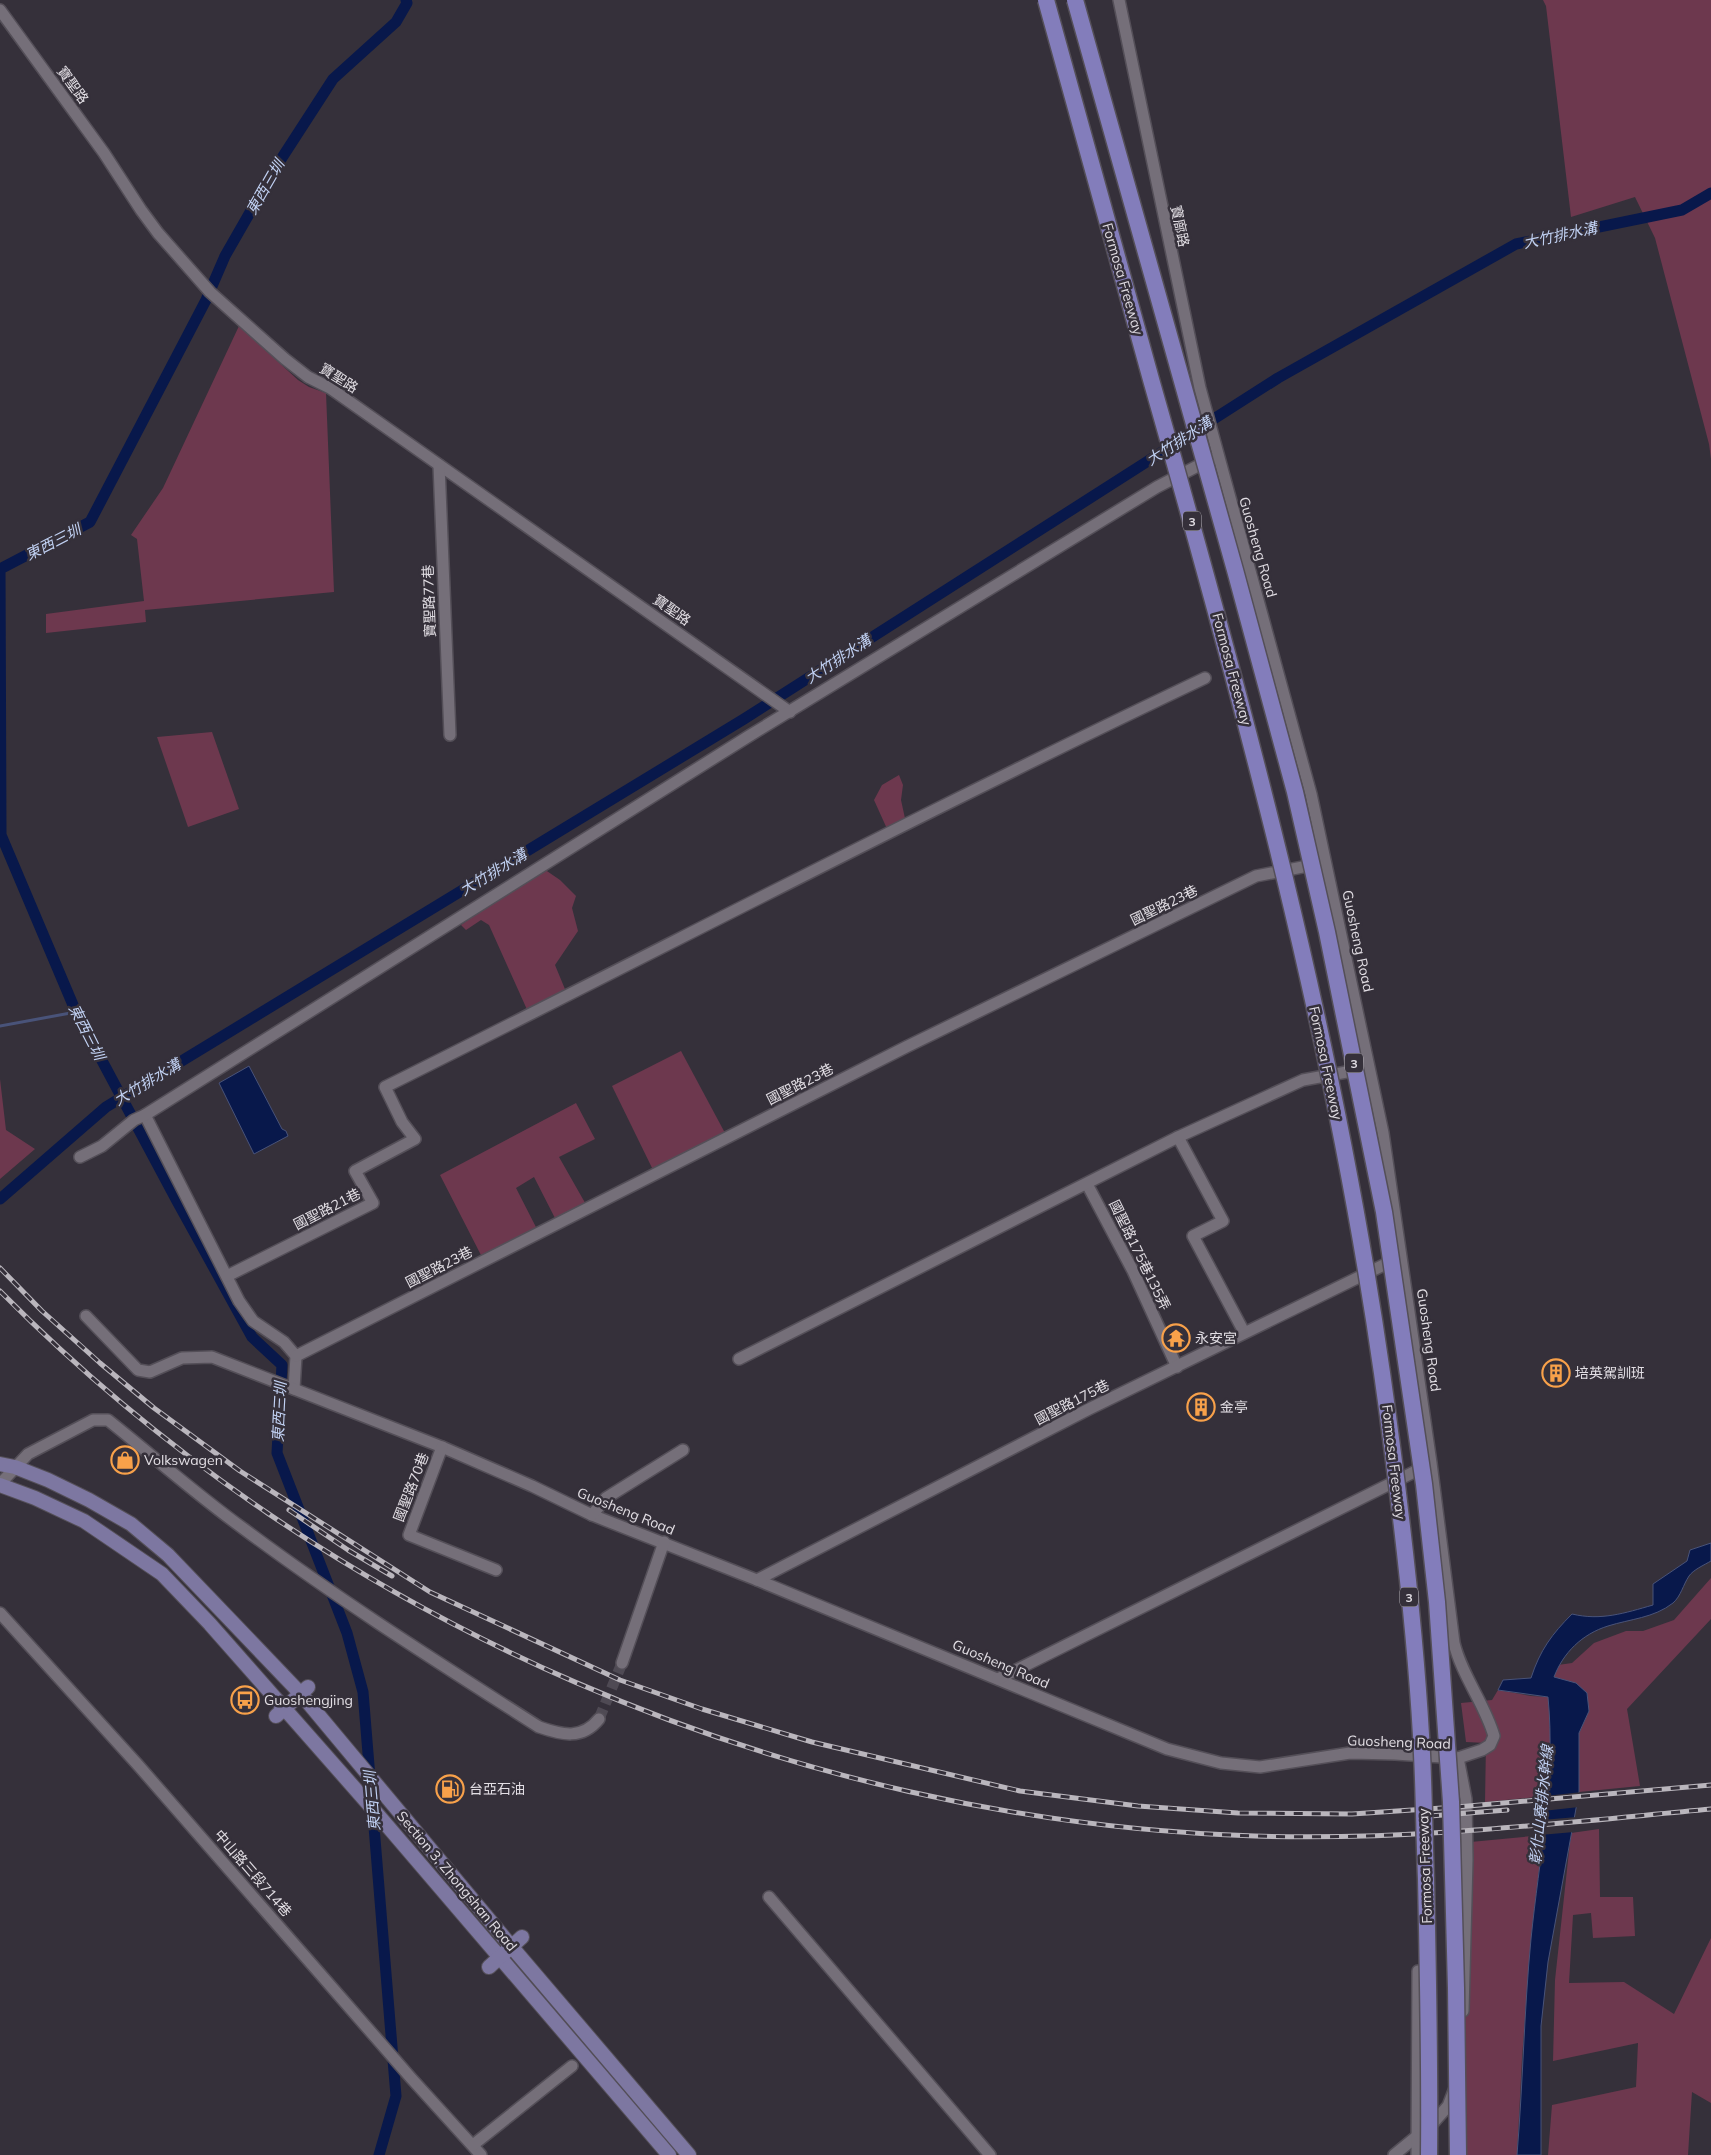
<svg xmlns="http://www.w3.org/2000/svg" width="1711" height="2155" font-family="Mulish,'Noto Sans TC',sans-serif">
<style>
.green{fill:#6d384e}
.water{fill:#08184b;stroke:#495379}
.pier{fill:#35303a}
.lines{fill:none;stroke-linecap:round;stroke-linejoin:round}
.stream{stroke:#495379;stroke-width:3}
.canal{stroke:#08184b;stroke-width:11}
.minor-tunnel{stroke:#4f4a54;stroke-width:11;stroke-dasharray:11 5.5;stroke-linecap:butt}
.minor-casing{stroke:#544f58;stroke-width:14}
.major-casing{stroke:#544f58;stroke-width:16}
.minor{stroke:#756f79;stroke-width:11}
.major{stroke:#7d77a1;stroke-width:14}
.rail-casing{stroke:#bab6bd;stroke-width:5}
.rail{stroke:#35303a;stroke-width:3;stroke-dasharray:9;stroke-linecap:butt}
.highway-bridge-casing{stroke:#544f58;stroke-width:19;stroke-linecap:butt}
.highway-bridge{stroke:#837dbb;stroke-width:16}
.labels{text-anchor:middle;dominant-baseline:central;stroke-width:5;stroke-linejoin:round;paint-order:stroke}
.shield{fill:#35303a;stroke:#aeaab1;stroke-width:1}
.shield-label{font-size:12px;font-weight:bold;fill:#e2dee4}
.street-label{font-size:14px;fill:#e2dee4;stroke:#35303a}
.poi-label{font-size:14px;fill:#e2dee4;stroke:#35303a;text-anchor:start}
.water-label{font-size:15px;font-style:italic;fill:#c1d1f3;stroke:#35303a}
</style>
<rect width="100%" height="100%" fill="#35303a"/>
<!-- green -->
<g class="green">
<polygon points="1543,0 1711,0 1711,459 1709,444 1655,238 1635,197 1571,217 1546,6"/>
<polygon points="239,326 298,380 309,387 326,393 334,592 145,610 146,622 46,633 46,614 144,601 137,539 131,535 163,488"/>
<polygon points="212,732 239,809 188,827 157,737"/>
<polygon points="899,775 903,785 901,800 906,823 888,831 874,800 882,785"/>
<polygon points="541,867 560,880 576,896 572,908 578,931 555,965 567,994 529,1014 489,925 481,920 466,930 461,925"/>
<polygon points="681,1051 725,1133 655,1174 612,1086"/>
<polygon points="0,1079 6,1130 35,1149 0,1179"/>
<polygon points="576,1103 595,1139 559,1157 588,1208 558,1224 534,1177 516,1188 539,1233 484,1261 440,1175"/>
<polygon points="1711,1578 1711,1619 1627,1709 1640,1786 1579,1792 1579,1733 1589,1711 1553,1678 1558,1665 1572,1663 1594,1643 1626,1631 1643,1631 1674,1620"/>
<polygon points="1498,1690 1531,1696 1548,1697 1551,1730 1547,1796 1485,1802 1486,1743 1466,1742 1461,1703 1492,1700"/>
<polygon points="1599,1829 1600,1897 1633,1897 1635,1936 1593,1938 1591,1913 1573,1915 1569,1983 1624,1982 1674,2014 1711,1938 1711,2103 1692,2092 1688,2155 1548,2155 1552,2105 1636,2087 1638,2043 1553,2061 1555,1980 1571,1833"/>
<polygon points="1543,1835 1531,1940 1522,2058 1517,2155 1456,2155 1460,1843"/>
</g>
<!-- water -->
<g class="water">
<polygon points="249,1066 282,1129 286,1131 288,1136 254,1154 219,1083"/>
<path d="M1711 1543V1561C1704 1565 1693 1570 1689 1576 1683 1585 1681 1596 1673 1603 1654 1618 1630 1619 1608 1626 1582 1634 1563 1653 1554 1677L1576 1683 1587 1693 1589 1711 1579 1733V1792L1548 1962 1541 2026V2155H1517C1523 2083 1524 2011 1531 1939 1539 1859 1556 1777 1548 1697L1498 1690 1503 1680 1531 1678C1540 1650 1552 1634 1572 1614 1601 1621 1625 1613 1653 1605V1584L1687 1561 1690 1550Z"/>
</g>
<!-- pier -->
<g class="pier">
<polygon points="1582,1792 1579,1807 1543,1811 1545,1796"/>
<polygon points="1577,1817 1574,1832 1540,1835 1542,1820"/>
</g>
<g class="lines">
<!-- stream -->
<polyline class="stream" points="0,1026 76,1012"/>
<!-- canal -->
<g class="canal">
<polyline points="0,1199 106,1107 744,719 1278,378 1516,244 1682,210 1711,193"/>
<polyline points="379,2155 396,2096 363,1692 347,1633 277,1453 282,1365 252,1337 177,1201 76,1012 1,835 0,569 90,522 206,300 225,256 276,167 333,79 396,22 407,3 406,0"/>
</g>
<!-- minor-tunnel -->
<polyline class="minor-tunnel" points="599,1719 622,1663"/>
<!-- minor casing -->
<g class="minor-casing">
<g id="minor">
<polyline points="0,10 104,153 141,210 158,233 210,292 285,359 308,377 330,388 790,712"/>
<polyline points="439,465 450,735"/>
<polyline points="145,1115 239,1301 253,1321 284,1342 296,1356 294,1389"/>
<polyline points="1178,1137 1223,1221 1193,1236 1244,1332"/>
<polyline points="80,1157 102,1146 134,1120 145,1115 749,736 1157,487 1211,459"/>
<polyline points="1087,1184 1133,1271 1177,1367"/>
<path d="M227 1276 373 1203 355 1171 415 1139 402 1122 385 1087C658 951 929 809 1205 678"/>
<path d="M86 1316 138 1370 150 1372 182 1358 212 1357 442 1447 532 1486 592 1515 757 1580 1167 1749 1221 1763 1260 1767 1350 1753 1395 1754 1458 1758 1482 1750 1490 1745 1494 1736C1485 1704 1462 1676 1454 1643L1431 1463 1383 1133 1311 794 1200 388 1119 0"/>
<polyline points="296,1356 906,1047 1256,876 1318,864"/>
<polyline points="739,1359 1178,1137 1303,1080 1363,1069"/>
<polyline points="442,1447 409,1535 496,1570"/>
<path d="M0 1484 28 1454 93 1420H108C153 1456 197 1495 244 1529 339 1600 439 1663 539 1727 562 1735 582 1740 599 1719"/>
<polyline points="592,1515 606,1498 683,1450"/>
<polyline points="757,1580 1089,1409 1396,1259"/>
<polyline points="0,1613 138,1765 411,2078 481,2155"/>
<polyline points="622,1663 664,1542"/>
<polyline points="998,1679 1428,1465"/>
<polyline points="1458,1758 1466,1799 1467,1860 1463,2011"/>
<polyline points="769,1897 990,2155"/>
<polyline points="473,2145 572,2066"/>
<polyline points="1394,2155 1433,2123 1448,2106 1455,2088"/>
<polyline points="1417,2155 1418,1971"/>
</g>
</g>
<!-- major casing -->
<g class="major-casing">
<g id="major">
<polyline points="0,1464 15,1467 48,1480 89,1500 131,1524 168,1555 301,1694 511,1946 689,2155"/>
<polyline points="0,1485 35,1498 84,1521 162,1574 210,1624 379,1816 669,2155"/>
<polyline points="276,1716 308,1687"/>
<polyline points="489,1967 522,1937"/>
</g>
</g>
<!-- minor -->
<use href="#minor" class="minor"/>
<!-- major -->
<use href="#major" class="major"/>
<!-- rail casing -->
<g class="rail-casing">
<g id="rail">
<polyline points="0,1268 42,1311 100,1363 154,1408 240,1471 430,1592 620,1680 702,1709 812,1742 1020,1791 1138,1806 1238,1813 1352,1814 1457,1807 1711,1785"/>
<path d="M0 1291C327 1622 790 1822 1255 1836 1407 1841 1559 1823 1711 1809"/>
<polyline points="289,1510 348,1550 392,1576"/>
<polyline points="1430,1816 1507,1810"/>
</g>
</g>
<!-- rail -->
<use href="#rail" class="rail"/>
<!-- highway-bridge casing -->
<g class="highway-bridge-casing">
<g id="highway-bridge">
<path d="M1046 0C1082 128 1116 256 1152 383 1245 709 1334 1037 1382 1373 1399 1493 1414 1614 1421 1735 1424 1783 1424 1831 1426 1879 1428 1971 1430 2063 1429 2155"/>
<polyline points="1075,0 1235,570 1295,792 1327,932 1384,1212 1424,1484 1437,1602 1451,1802 1456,1988 1458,2155"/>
</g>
</g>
<!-- highway-bridge -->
<use href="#highway-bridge" class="highway-bridge"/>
</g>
<!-- icons -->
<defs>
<g id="temple-ring" transform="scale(1.4375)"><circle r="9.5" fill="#35303a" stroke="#f8a14a" stroke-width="1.5"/><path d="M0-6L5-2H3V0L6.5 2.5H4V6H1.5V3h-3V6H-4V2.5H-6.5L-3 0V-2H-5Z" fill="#f8a14a"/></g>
<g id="building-ring" transform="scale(1.4375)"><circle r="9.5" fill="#35303a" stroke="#f8a14a" stroke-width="1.5"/><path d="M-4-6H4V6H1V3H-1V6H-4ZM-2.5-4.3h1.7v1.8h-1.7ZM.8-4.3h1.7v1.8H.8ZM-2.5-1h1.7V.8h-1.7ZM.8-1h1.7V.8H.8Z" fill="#f8a14a"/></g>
<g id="shop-ring" transform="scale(1.4375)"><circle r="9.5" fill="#35303a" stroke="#f8a14a" stroke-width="1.5"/><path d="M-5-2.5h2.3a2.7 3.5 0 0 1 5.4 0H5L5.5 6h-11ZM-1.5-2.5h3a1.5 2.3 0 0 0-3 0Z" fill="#f8a14a"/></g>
<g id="bus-ring" transform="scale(1.4375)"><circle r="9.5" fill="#35303a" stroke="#f8a14a" stroke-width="1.5"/><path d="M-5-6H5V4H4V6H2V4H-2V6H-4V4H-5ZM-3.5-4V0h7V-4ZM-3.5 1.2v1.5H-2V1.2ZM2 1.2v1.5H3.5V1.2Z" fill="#f8a14a"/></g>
<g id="fuel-ring" transform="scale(1.4375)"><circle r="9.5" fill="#35303a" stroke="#f8a14a" stroke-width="1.5"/><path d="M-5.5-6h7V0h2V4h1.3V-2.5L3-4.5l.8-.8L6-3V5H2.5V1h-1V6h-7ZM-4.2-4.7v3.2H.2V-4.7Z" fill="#f8a14a"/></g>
</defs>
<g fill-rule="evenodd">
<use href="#temple-ring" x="1176" y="1338"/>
<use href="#building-ring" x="1556" y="1373"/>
<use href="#building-ring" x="1201" y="1407"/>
<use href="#shop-ring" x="125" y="1460"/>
<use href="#bus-ring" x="245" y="1700"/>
<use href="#fuel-ring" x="450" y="1789"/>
</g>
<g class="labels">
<!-- shield labels -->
<g class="shield">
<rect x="1183" y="511.5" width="18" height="19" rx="4"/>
<rect x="1345" y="1053.5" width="18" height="19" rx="4"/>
<rect x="1400" y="1587.5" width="18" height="19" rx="4"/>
</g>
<g class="shield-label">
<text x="1192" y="521">3</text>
<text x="1354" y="1063">3</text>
<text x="1409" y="1597">3</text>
</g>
<!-- street labels -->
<g class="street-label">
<text transform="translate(73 85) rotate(54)">寶聖路</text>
<text transform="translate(1180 226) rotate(78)">寶廍路</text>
<text transform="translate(1123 279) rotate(74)">Formosa Freeway</text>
<text transform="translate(339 378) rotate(32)">寶聖路</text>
<text transform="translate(1258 547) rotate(74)">Guosheng Road</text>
<text transform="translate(429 601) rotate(-92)">寶聖路77巷</text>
<text transform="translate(672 610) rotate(35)">寶聖路</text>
<text transform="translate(1232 669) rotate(75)">Formosa Freeway</text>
<text transform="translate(1164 905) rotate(-26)">國聖路23巷</text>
<text transform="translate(1358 941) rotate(78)">Guosheng Road</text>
<text transform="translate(1326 1063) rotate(78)">Formosa Freeway</text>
<text transform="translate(800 1084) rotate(-27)">國聖路23巷</text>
<text transform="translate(327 1209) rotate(-27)">國聖路21巷</text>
<text transform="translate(1140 1255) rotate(64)">國聖路175巷135弄</text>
<text transform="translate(439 1267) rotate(-27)">國聖路23巷</text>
<text transform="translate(1429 1340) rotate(82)">Guosheng Road</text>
<text transform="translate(1072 1402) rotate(-27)">國聖路175巷</text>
<text transform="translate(1394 1462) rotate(83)">Formosa Freeway</text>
<text transform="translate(411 1487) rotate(-69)">國聖路70巷</text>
<text transform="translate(626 1511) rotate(22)">Guosheng Road</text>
<text transform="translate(1001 1664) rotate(23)">Guosheng Road</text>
<text transform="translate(1399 1742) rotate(2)">Guosheng Road</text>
<text transform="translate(1425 1866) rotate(-92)">Formosa Freeway</text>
<text transform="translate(253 1873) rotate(49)">中山路三段714巷</text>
<text transform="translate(457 1881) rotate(50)">Section 3, Zhongshan Road</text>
</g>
<!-- poi labels -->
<g class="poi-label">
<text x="1195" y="1338">永安宮</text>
<text x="1575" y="1373">培英駕訓班</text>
<text x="1220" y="1407">金亭</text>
<text x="144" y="1460">Volkswagen</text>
<text x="264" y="1700">Guoshengjing</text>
<text x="469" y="1789">台亞石油</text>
</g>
<!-- water labels -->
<g class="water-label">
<text transform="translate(265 187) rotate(-60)">東西三圳</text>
<text transform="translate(1560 235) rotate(-12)">大竹排水溝</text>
<text transform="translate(1179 441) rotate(-33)">大竹排水溝</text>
<text transform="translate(53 542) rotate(-27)">東西三圳</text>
<text transform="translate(838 659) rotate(-33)">大竹排水溝</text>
<text transform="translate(493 872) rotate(-31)">大竹排水溝</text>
<text transform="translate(87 1032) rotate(63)">東西三圳</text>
<text transform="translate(147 1082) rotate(-31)">大竹排水溝</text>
<text transform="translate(279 1412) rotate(-87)">東西三圳</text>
<text transform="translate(372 1801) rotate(-95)">東西三圳</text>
<text transform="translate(1541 1805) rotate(-84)">彰化山寮排水幹線</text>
</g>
</g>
</svg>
